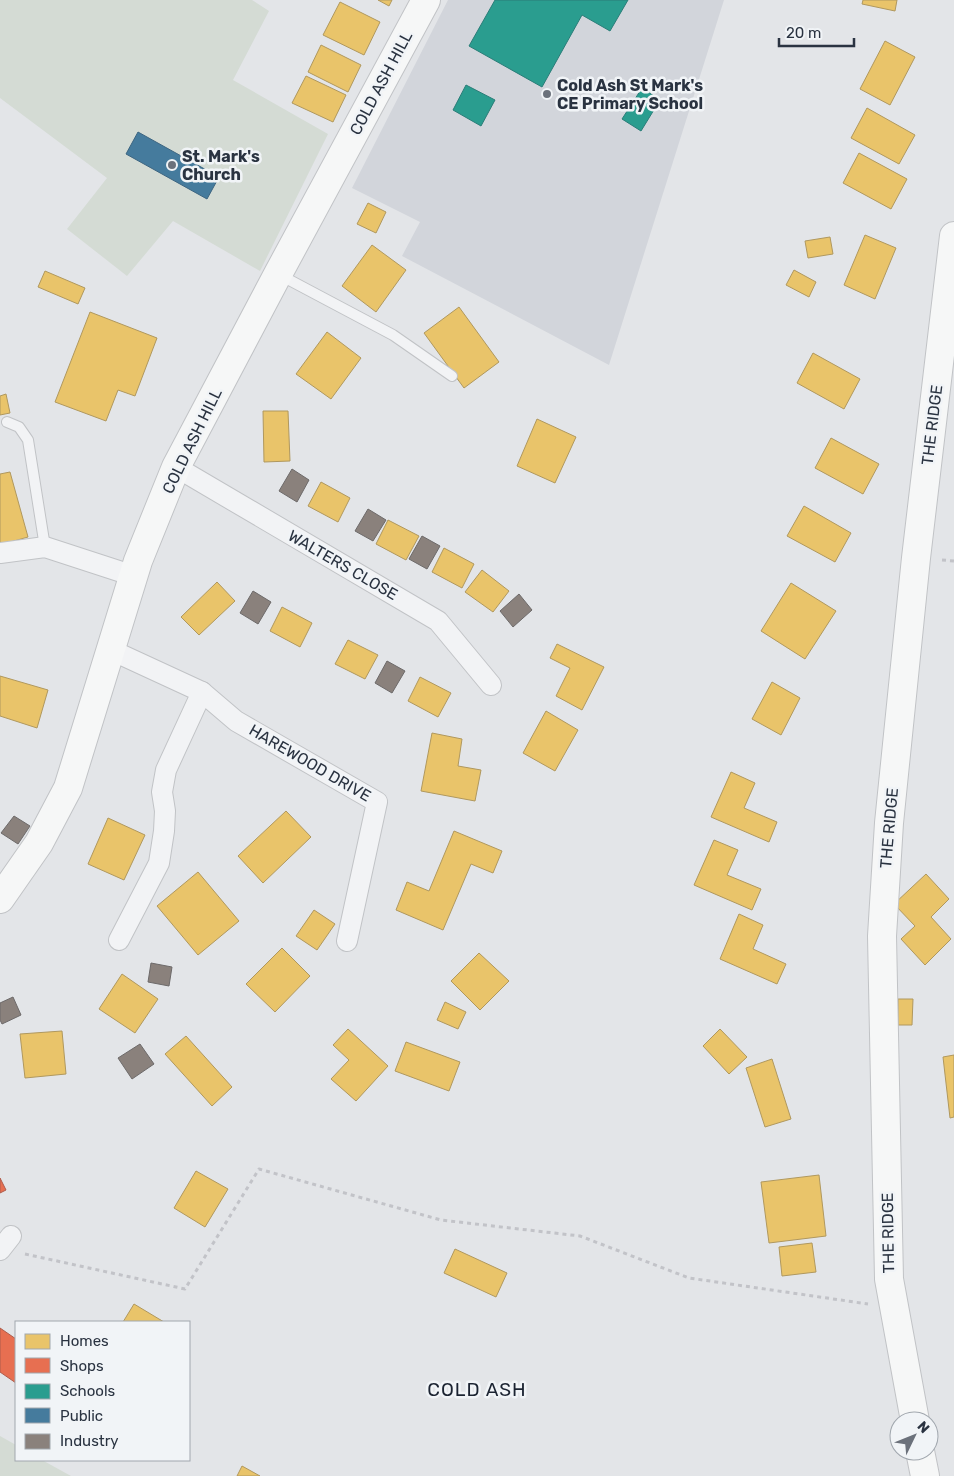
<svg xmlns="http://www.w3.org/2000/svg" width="954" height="1476" font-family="Rubik,sans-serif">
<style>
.built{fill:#d2d5db}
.green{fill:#d4dbd4}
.homes{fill:#e9c46a;stroke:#b0985e}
.shops{fill:#e76f51;stroke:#ae5d4c}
.schools{fill:#2a9d8f;stroke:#2a7d78}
.public{fill:#457b9d;stroke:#3d6581}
.industry{fill:#8a817c;stroke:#6d6a6a}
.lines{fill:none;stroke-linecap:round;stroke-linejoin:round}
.lane-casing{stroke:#c1c3c6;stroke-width:12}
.street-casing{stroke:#c1c3c6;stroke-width:22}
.secondary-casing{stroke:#c1c3c6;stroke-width:30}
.path{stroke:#c2c3c8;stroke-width:3;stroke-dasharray:4 4;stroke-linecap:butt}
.lane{stroke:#f2f3f5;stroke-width:10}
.street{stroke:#f2f3f5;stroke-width:20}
.secondary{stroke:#f6f7f7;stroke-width:28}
.poi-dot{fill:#6b717b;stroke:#f1f4f7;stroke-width:2}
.labels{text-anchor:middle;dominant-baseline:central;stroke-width:5;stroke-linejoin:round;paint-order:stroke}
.street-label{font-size:16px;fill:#2a3341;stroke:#f1f4f7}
.poi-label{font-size:16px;font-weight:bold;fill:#2a3341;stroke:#f1f4f7;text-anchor:start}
.quarter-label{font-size:19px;letter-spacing:1px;fill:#1c2432;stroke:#f1f4f7}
</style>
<rect width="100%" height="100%" fill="#e3e5e8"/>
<!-- built -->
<polygon class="built" points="448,0 724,0 609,365 402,256 420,222 352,188"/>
<!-- green -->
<g class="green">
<polygon points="0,0 252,0 269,11 233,80 328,134 260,271 173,221 127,276 67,229 107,178 0,98"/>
<polygon points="0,1436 16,1445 16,1460 42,1460 71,1476 0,1476"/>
</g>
<!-- homes -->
<g class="homes">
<polygon points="378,0 392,0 389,6"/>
<polygon points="863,0 897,0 895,11 862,4"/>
<polygon points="340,2 380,22 364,55 323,35"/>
<polygon points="885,41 915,57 890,105 860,89"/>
<polygon points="321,45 361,65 348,92 308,72"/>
<polygon points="306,76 346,95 333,122 292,103"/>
<polygon points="867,108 915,135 899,164 851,138"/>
<polygon points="859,153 907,179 891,209 843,183"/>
<polygon points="368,203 386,212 376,233 357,224"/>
<polygon points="865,235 896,248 875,299 844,285"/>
<polygon points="830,237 833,254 808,258 805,241"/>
<polygon points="372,245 406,270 376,312 342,286"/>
<polygon points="794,270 816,282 809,297 786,285"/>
<polygon points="45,271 85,288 78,304 38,287"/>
<polygon points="459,307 499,362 464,388 424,333"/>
<polygon points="90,312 157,338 135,396 118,390 106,421 55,402"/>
<polygon points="327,332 361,358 331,399 296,374"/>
<polygon points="813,353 860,379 844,409 797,383"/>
<polygon points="6,394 10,413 0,415 0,396"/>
<polygon points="263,411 288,411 290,461 264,462"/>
<polygon points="537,419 576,437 555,483 517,466"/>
<polygon points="831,438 879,464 863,494 815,468"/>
<polygon points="10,472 28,537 0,545 0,474"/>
<polygon points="321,482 350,498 338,522 308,506"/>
<polygon points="804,506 851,533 835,562 787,536"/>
<polygon points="388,520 419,536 406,560 376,544"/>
<polygon points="444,548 474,564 462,588 432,572"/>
<polygon points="482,570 509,591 493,612 465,592"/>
<polygon points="217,582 235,601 199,635 181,617"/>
<polygon points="791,583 836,611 805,659 761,631"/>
<polygon points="282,607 312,623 300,647 270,631"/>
<polygon points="348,640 378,655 365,679 335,664"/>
<polygon points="557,644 604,667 582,710 556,696 570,668 550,658"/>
<polygon points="0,676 48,690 37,728 0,716"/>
<polygon points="420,677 451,693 438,717 408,701"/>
<polygon points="772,682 800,698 781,735 752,719"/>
<polygon points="546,711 578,730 555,771 523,753"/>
<polygon points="432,733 462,739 458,766 481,770 475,801 421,791"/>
<polygon points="731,772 755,783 744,808 777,822 769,842 711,817"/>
<polygon points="286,811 311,837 263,883 238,856"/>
<polygon points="108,818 145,835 124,880 88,864"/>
<polygon points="454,831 502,851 493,873 471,864 443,930 396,910 407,882 429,891"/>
<polygon points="714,840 738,850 727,875 761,889 752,910 694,885"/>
<polygon points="198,872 239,921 198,955 157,906"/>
<polygon points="926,874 949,899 931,917 951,939 925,965 901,939 915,926 894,904"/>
<polygon points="314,910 335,924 317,950 296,936"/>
<polygon points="739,914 763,925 753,949 786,964 777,984 720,959"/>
<polygon points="282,948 310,976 275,1012 246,984"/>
<polygon points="479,953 509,981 480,1010 451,981"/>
<polygon points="122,974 158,999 135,1033 99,1009"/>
<polygon points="898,999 913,999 912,1025 898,1025"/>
<polygon points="445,1002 466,1012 458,1029 437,1020"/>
<polygon points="348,1029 388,1066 356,1101 331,1079 349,1060 333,1045"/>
<polygon points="720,1029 747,1057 729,1074 703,1046"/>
<polygon points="62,1031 66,1074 25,1078 20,1034"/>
<polygon points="186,1036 232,1087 212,1106 165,1054"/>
<polygon points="406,1042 460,1062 449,1091 395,1071"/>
<polygon points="954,1055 954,1117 950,1118 943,1057"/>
<polygon points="772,1059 791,1119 765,1127 746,1068"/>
<polygon points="196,1171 228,1189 205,1227 174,1208"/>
<polygon points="819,1175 826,1236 769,1243 761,1182"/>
<polygon points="812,1243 816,1272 782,1276 779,1247"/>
<polygon points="455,1249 507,1273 496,1297 444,1273"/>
<polygon points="134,1304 164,1322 123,1322"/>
<polygon points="242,1466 260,1476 237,1476"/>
</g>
<!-- shops -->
<g class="shops">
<polygon points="0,1178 6,1190 0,1193"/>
<polygon points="0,1328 16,1339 16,1383 0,1372"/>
</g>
<!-- schools -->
<g class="schools">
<polygon points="495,0 628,0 610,31 582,15 542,87 469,46"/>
<polygon points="466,85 495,100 481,126 453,110"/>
<polygon points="642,88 660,100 641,131 622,119"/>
</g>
<!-- public -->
<polygon class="public" points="138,132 219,177 207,199 126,154"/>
<!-- industry -->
<g class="industry">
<polygon points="292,469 309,480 297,502 279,491"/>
<polygon points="368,509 386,520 373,541 355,531"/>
<polygon points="422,536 440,546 427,569 409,559"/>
<polygon points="253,591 271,602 258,624 240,613"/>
<polygon points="519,594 532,610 513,627 500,611"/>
<polygon points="387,661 405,671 392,693 375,683"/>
<polygon points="14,816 30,826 18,844 1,833"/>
<polygon points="151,963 172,967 169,986 148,982"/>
<polygon points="13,997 21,1015 2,1024 0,1020 0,1003"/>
<polygon points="140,1044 154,1064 132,1079 118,1058"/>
</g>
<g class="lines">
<!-- lane casing -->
<g class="lane-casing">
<g id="lane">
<polyline points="278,274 393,335 452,376"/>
<polyline points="7,422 19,427 28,440 45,547"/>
</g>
</g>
<!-- street casing -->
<g class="street-casing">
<g id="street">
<polyline points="176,467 438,621 491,685"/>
<polyline points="0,553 45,547 134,576"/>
<polyline points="111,650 202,692"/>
<polyline points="119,940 159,863 164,831 165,811 162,792 166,770 202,692 236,721 377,802 347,941"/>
<polyline points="0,1250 11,1236"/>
</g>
</g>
<!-- secondary casing -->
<g class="secondary-casing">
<g id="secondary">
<polyline points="0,899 39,843 68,788 138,561 176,467 278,274 426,0"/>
<polyline points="915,1421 889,1279 882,936 889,823 916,558 954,236"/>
<polyline points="920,1451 925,1476"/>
</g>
</g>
<!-- path -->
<g class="path">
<polyline points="942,560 954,561"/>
<polyline points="25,1254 185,1289 259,1169 441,1220 580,1236 689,1278 868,1304"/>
</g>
<!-- lane -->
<use href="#lane" class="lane"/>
<!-- street -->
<use href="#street" class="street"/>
<!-- secondary -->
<use href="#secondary" class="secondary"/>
</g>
<!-- markers -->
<g class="poi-dot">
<circle cx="547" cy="94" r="5"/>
<circle cx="172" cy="165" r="5"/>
</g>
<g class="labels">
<!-- street labels -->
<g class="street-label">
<text transform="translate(381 83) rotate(-62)">COLD ASH HILL</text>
<text transform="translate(932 425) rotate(-83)">THE RIDGE</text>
<text transform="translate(192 441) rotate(-64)">COLD ASH HILL</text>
<text transform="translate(343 565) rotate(30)">WALTERS CLOSE</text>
<text transform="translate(310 763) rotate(30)">HAREWOOD DRIVE</text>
<text transform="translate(889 828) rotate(-85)">THE RIDGE</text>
<text transform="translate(888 1233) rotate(-91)">THE RIDGE</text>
</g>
<!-- poi labels -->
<g class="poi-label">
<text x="557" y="85">Cold Ash St Mark's<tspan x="557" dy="18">CE Primary School</tspan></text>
<text x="182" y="156">St. Mark's<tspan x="182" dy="18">Church</tspan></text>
</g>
<!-- quarter labels -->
<g class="quarter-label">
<text x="477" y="1389">COLD ASH</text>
</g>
</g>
<!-- legend -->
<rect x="15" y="1321" width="175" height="140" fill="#f1f4f7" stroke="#a1a7ae"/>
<rect x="25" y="1334" width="25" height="15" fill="#e9c46a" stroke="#a1a7ae"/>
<text x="60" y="1346" font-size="15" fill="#2a3341">Homes</text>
<rect x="25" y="1358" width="25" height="15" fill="#e76f51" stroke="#a1a7ae"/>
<text x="60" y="1371" font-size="15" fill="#2a3341">Shops</text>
<rect x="25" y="1384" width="25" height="15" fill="#2a9d8f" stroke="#a1a7ae"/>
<text x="60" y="1396" font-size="15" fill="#2a3341">Schools</text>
<rect x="25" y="1408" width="25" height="15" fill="#457b9d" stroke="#a1a7ae"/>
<text x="60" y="1421" font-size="15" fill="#2a3341">Public</text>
<rect x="25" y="1434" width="25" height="15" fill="#8a817c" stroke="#a1a7ae"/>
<text x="60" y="1446" font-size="15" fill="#2a3341">Industry</text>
<!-- north arrow -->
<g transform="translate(914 1436) rotate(47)"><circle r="24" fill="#f1f4f7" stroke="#a1a7ae"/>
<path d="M0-4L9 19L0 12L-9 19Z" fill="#6b717b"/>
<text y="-8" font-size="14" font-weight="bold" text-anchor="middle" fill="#2a3341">N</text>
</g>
<!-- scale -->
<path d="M779 38v8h75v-8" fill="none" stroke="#2a3341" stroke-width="2.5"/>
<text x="786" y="38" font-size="15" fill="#2a3341" stroke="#f1f4f7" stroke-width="4" paint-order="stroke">20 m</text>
</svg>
